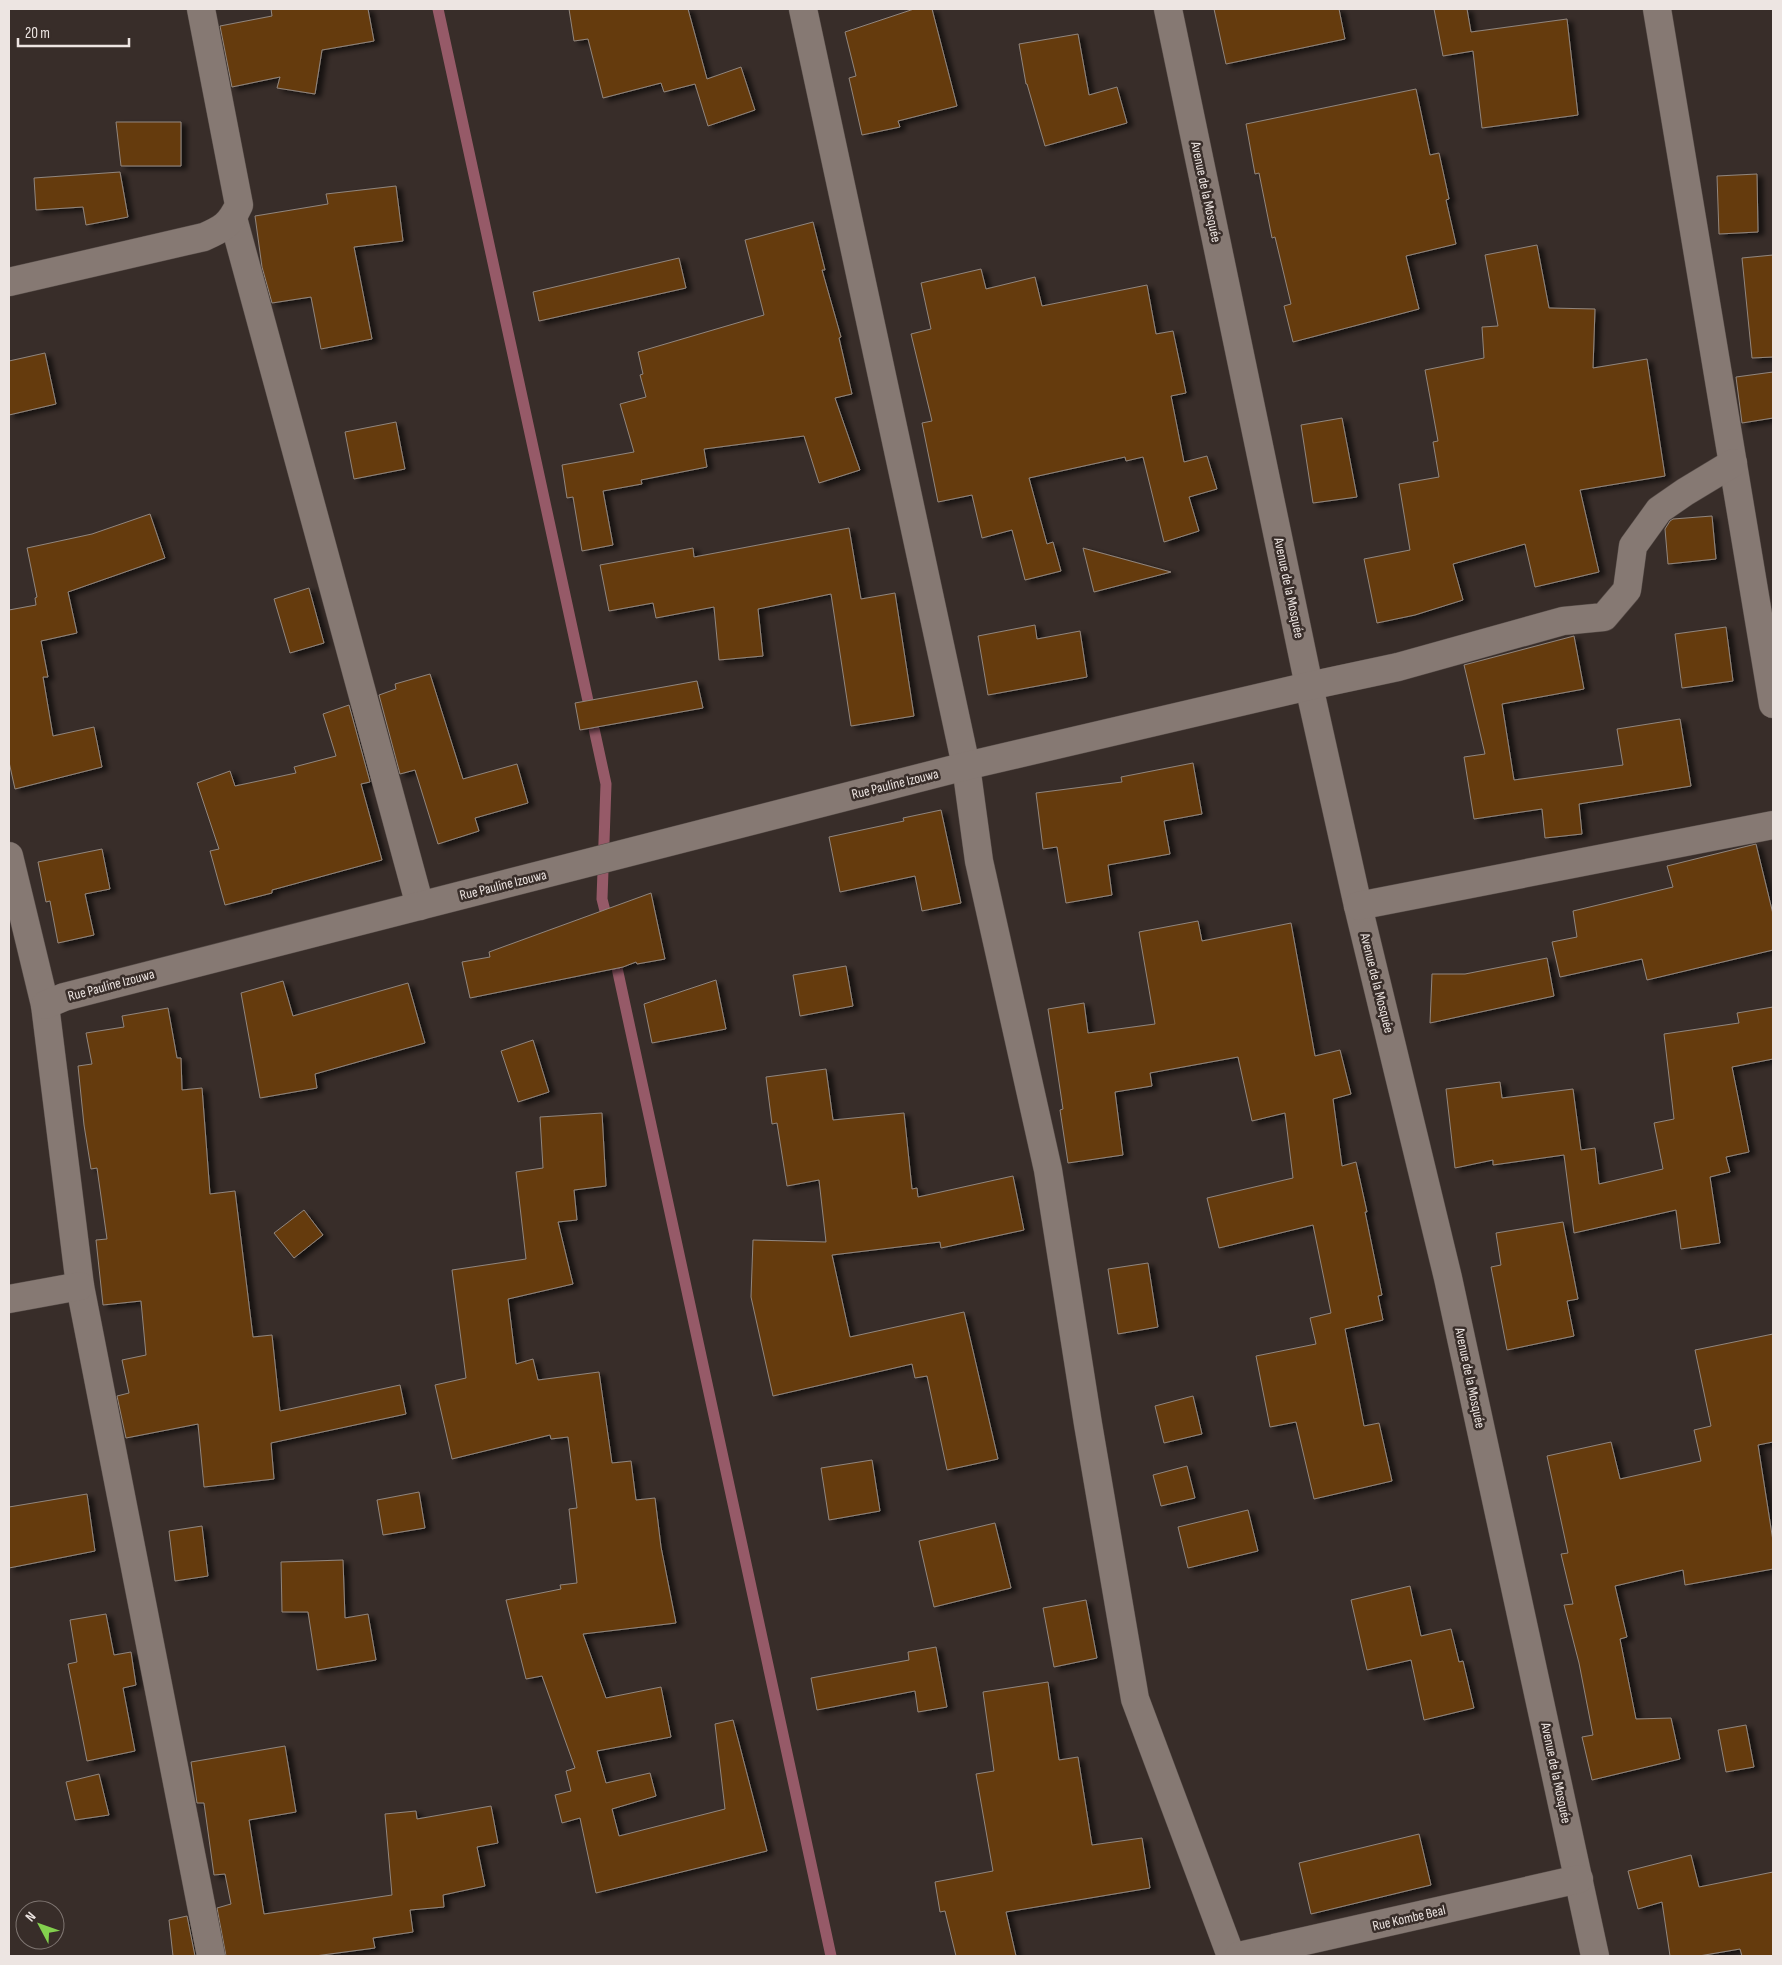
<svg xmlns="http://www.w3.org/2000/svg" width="1782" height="1965" font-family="'Sofia Sans Condensed',sans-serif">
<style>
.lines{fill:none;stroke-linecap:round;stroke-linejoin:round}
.stream{stroke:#965a68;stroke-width:11}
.building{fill:#653b11;stroke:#91867d;filter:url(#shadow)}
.minor-casing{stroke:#554b47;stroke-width:29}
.minor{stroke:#867973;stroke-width:28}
.labels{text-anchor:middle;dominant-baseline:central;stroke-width:5;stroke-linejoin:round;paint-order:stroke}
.street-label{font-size:14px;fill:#ede5e2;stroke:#382d29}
</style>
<defs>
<filter id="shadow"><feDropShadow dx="5.5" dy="3" stdDeviation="2.5" flood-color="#0009"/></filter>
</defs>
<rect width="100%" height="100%" fill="#382d29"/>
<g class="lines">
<!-- stream -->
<g class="stream">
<polyline points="438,9 606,784 602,899 608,923"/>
<polyline points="614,954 831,1956"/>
</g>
</g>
<!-- building -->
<g class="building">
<polygon points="271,9 368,9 374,41 322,50 315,94 277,88 280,77 232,87 220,26 272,16"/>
<polygon points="569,9 688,9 707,79 741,67 755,110 708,126 695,84 664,92 661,83 603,98 588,39 574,41"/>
<polygon points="914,9 932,9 957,106 898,121 900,127 862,135 849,78 856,76 845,32"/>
<polygon points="1214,9 1339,9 1345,39 1226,64"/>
<polygon points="1434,9 1467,9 1471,32 1567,19 1578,115 1482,128 1473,51 1443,56"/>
<polygon points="1078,34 1089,95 1117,87 1127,123 1045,146 1027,84 1026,84 1019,44"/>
<polygon points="1416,89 1430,155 1439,153 1449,199 1446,200 1456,244 1406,256 1419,309 1293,342 1284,306 1291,304 1275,237 1272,238 1259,173 1255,174 1246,124"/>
<polygon points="116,122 181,122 181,166 121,166"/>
<polygon points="120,172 128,217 86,225 83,207 36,210 34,178"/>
<polygon points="1757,174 1758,232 1719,234 1717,176"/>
<polygon points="396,186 403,241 354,247 372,339 321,349 311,297 272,303 262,267 255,216 328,204 326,194"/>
<polygon points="813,222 825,270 822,270 841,337 839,338 852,394 835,398 860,470 819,483 804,436 704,449 707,467 641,480 642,484 603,491 613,545 582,551 573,497 567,498 562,465 634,452 620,404 646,397 640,375 643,374 638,352 764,315 745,240"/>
<polygon points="1537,245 1549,308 1595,309 1593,368 1647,359 1665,476 1580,490 1599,572 1535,587 1525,544 1453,564 1463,600 1415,615 1377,623 1364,559 1410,550 1399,484 1439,477 1433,442 1438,441 1425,370 1484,358 1482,327 1498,326 1485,255"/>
<polygon points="1773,255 1773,357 1752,358 1742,258"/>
<polygon points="679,258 686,288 539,321 533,292"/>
<polygon points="981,269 986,289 1035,277 1042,306 1147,285 1156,334 1173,331 1186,393 1171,396 1184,462 1207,456 1217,489 1189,497 1199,531 1164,542 1143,457 1126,461 1125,457 1029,478 1047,544 1053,542 1061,571 1025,580 1012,530 982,538 972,495 938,502 922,423 932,421 911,334 931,329 921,283"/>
<polygon points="45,353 56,404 9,415 9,361"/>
<polygon points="1773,372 1773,418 1742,423 1736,377"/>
<polygon points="1342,418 1357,497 1313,503 1301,425"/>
<polygon points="396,422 405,469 354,479 345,432"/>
<polygon points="150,514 165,558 68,592 77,633 41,641 48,677 43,677 53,736 94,727 102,767 15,789 9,762 9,610 36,605 35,598 37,597 27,548 92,534"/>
<polygon points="1712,516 1716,559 1668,564 1665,529 1670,521 1673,519"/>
<polygon points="849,528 861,599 895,593 914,716 851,726 831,594 758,609 763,656 719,660 714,607 656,618 653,603 609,611 600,565 693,548 694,557"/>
<polygon points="1083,548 1171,572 1094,592"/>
<polygon points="309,588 324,643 290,653 274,599"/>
<polygon points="1035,625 1037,639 1080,631 1087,677 988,695 978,636"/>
<polygon points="1726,627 1733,681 1682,688 1675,634"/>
<polygon points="1574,636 1584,689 1502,704 1514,780 1623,765 1617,729 1680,719 1691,786 1579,804 1582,834 1545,838 1542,809 1474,819 1464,757 1485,754 1464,665"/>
<polygon points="430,674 463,779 517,764 528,803 475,818 479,831 438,844 415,770 400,774 379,695 396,689 395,684"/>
<polygon points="697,681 703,708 580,730 575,703"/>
<polygon points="349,705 370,782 361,784 382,860 272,890 272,893 225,905 210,851 219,849 197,783 230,771 235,786 296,773 294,767 336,756 323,714"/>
<polygon points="1193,763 1202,814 1164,821 1170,854 1108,865 1112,895 1066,903 1057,847 1043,849 1036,793 1122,782 1121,777"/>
<polygon points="941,810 961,903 922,911 915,876 840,892 829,837 904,821 903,818"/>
<polygon points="1756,844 1773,914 1773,950 1647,980 1642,959 1560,977 1552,942 1577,937 1573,911 1673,887 1667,866"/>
<polygon points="102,849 110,889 85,894 94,935 58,943 50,901 46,902 38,862"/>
<polygon points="651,893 665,959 637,964 636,962 623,967 470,998 462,962 490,957 489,952"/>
<polygon points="1198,921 1202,941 1291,923 1315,1056 1340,1050 1351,1094 1333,1099 1342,1166 1356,1162 1367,1212 1365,1212 1382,1295 1378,1296 1383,1320 1345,1329 1364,1426 1379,1423 1392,1481 1314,1499 1296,1422 1270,1427 1256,1356 1316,1344 1310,1318 1331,1313 1313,1225 1219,1248 1207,1198 1293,1178 1285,1113 1252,1121 1238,1057 1150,1073 1152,1086 1115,1092 1123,1155 1068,1163 1060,1110 1063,1109 1048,1009 1084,1003 1088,1033 1155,1024 1139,932"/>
<polygon points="1547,958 1554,996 1430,1023 1432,974 1465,974"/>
<polygon points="846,966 853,1006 800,1016 793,975"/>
<polygon points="716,980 726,1029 652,1043 644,1004"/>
<polygon points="283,981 293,1016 408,983 425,1043 315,1074 317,1088 260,1098 241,993"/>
<polygon points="1773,1007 1773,1059 1732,1067 1749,1152 1726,1157 1730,1172 1710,1177 1720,1243 1681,1249 1676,1210 1574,1233 1564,1155 1493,1165 1493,1160 1455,1168 1446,1089 1500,1082 1502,1098 1573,1089 1581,1150 1595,1148 1599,1184 1663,1169 1654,1123 1674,1119 1664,1034 1739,1023 1737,1013"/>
<polygon points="168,1008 177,1058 181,1058 182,1090 202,1088 210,1194 235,1191 253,1337 272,1335 280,1411 400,1385 406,1414 271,1443 274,1479 204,1487 198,1424 126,1438 117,1396 129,1393 122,1360 146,1355 141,1301 103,1305 96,1240 107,1239 97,1168 91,1169 84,1125 78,1066 92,1064 86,1033 124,1027 122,1016"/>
<polygon points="533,1040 549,1092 518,1102 501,1051"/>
<polygon points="826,1069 833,1120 904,1113 912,1189 917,1188 918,1197 1013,1176 1024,1230 941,1248 940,1242 832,1255 850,1337 964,1312 998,1459 947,1470 927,1376 915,1378 912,1364 773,1396 751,1297 753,1240 826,1242 819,1180 787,1186 777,1123 772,1124 766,1077"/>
<polygon points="602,1113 606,1186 574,1190 577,1220 558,1222 573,1284 508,1299 516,1364 533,1359 538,1380 599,1372 612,1463 631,1461 636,1500 655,1498 661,1547 676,1623 583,1634 606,1698 661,1687 671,1737 597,1751 606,1783 650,1773 656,1796 612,1809 619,1836 725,1809 715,1724 733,1720 767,1851 596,1893 580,1818 562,1823 555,1795 571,1791 566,1771 575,1768 542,1676 526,1679 506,1600 561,1589 560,1585 577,1583 569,1509 577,1508 568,1437 551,1439 550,1435 452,1459 435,1385 466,1378 452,1270 526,1259 516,1172 543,1168 540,1117"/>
<polygon points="304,1210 323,1235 294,1258 274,1233"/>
<polygon points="1563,1222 1578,1299 1567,1301 1574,1336 1507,1350 1491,1267 1501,1265 1496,1233"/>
<polygon points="1148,1263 1158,1327 1118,1334 1108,1269"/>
<polygon points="1773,1334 1773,1442 1758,1445 1773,1541 1773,1569 1685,1585 1683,1570 1615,1586 1627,1637 1620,1639 1636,1719 1671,1718 1680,1759 1592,1780 1582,1737 1593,1735 1579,1663 1564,1605 1573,1604 1561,1554 1568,1553 1547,1456 1611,1442 1620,1479 1701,1461 1694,1430 1711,1426 1695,1350"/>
<polygon points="1193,1396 1202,1434 1164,1443 1155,1406"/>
<polygon points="872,1460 880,1511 829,1520 821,1468"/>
<polygon points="1187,1466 1195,1498 1161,1506 1153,1475"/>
<polygon points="419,1492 425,1528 383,1535 377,1500"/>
<polygon points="87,1494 95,1551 9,1568 9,1507"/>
<polygon points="1248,1510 1258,1551 1188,1568 1178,1527"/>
<polygon points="995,1523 1011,1588 934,1607 919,1541"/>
<polygon points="202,1526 208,1576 175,1581 169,1531"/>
<polygon points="343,1560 345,1618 368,1614 376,1660 317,1670 308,1612 282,1612 281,1562"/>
<polygon points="1410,1586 1421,1636 1451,1629 1459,1662 1463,1661 1474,1708 1424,1720 1411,1660 1367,1670 1351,1600"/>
<polygon points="1086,1600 1097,1658 1054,1667 1043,1608"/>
<polygon points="106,1614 114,1655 131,1652 136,1685 123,1688 135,1751 87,1761 68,1664 77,1662 70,1620"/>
<polygon points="936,1647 947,1707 918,1712 915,1691 817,1710 811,1678 909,1660 908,1652"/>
<polygon points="1048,1682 1059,1760 1078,1757 1092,1845 1142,1838 1150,1888 1006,1912 1016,1956 956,1956 945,1911 940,1912 935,1882 993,1871 976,1774 994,1771 983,1692"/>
<polygon points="1746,1725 1754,1767 1726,1772 1718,1730"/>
<polygon points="285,1746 296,1812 249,1820 264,1914 392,1895 385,1814 416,1811 417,1819 491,1806 498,1843 477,1847 485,1886 443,1895 444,1907 410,1910 413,1932 373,1938 375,1948 315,1956 226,1956 217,1908 231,1904 225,1874 214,1875 204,1803 197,1803 191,1762"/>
<polygon points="99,1774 109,1815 75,1820 66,1782"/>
<polygon points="1419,1834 1431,1885 1311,1914 1299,1863"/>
<polygon points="1691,1855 1699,1887 1773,1872 1773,1956 1742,1956 1740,1949 1699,1956 1670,1956 1662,1902 1638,1909 1628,1871"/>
<polygon points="187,1916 195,1956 173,1956 169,1920"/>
</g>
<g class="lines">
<!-- minor casing -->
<g class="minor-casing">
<g id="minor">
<polyline points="803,9 966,766 979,861 1048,1170 1088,1424 1135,1699 1231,1956"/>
<polyline points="1168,9 1309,686 1358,906 1448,1278 1595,1956"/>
<polyline points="1657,9 1773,704"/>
<polyline points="233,218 420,906"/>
<path d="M9 282 204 237C222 229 230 225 239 205L201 9"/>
<polyline points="9,856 45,1005 80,1286 211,1956"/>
<polyline points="1358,906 1773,825"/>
<polyline points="45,1005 64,997 966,766 1309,686 1398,667 1563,621 1604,617 1627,590 1633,546 1659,510 1685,492 1733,463"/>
<polyline points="9,1299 80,1286"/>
<polyline points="1239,1956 1579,1879"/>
</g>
</g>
<!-- minor -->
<use href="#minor" class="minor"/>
</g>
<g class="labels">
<!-- street labels -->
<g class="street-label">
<text transform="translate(1206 192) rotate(78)">Avenue de la Mosquée</text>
<text transform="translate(1289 588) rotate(78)">Avenue de la Mosquée</text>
<text transform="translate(895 784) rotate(-14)">Rue Pauline Izouwa</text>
<text transform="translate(503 885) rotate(-14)">Rue Pauline Izouwa</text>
<text transform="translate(1377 983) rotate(76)">Avenue de la Mosquée</text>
<text transform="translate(111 985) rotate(-15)">Rue Pauline Izouwa</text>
<text transform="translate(1470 1378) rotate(78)">Avenue de la Mosquée</text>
<text transform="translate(1556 1773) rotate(78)">Avenue de la Mosquée</text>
<text transform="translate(1409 1918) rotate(-13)">Rue Kombe Beal</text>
</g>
</g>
<!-- border -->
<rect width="1782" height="1965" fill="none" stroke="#ede5e2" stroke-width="20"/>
<!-- north arrow -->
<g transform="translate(40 1925) rotate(311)"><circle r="24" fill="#382d29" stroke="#807773"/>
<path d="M0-4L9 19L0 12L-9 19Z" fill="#83d04e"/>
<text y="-8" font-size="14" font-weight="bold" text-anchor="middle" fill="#ede5e2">N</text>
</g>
<!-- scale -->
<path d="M18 38v8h111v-8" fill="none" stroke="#ede5e2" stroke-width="2.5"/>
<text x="25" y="38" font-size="15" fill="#ede5e2" stroke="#382d29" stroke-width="4" paint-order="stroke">20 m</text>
</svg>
